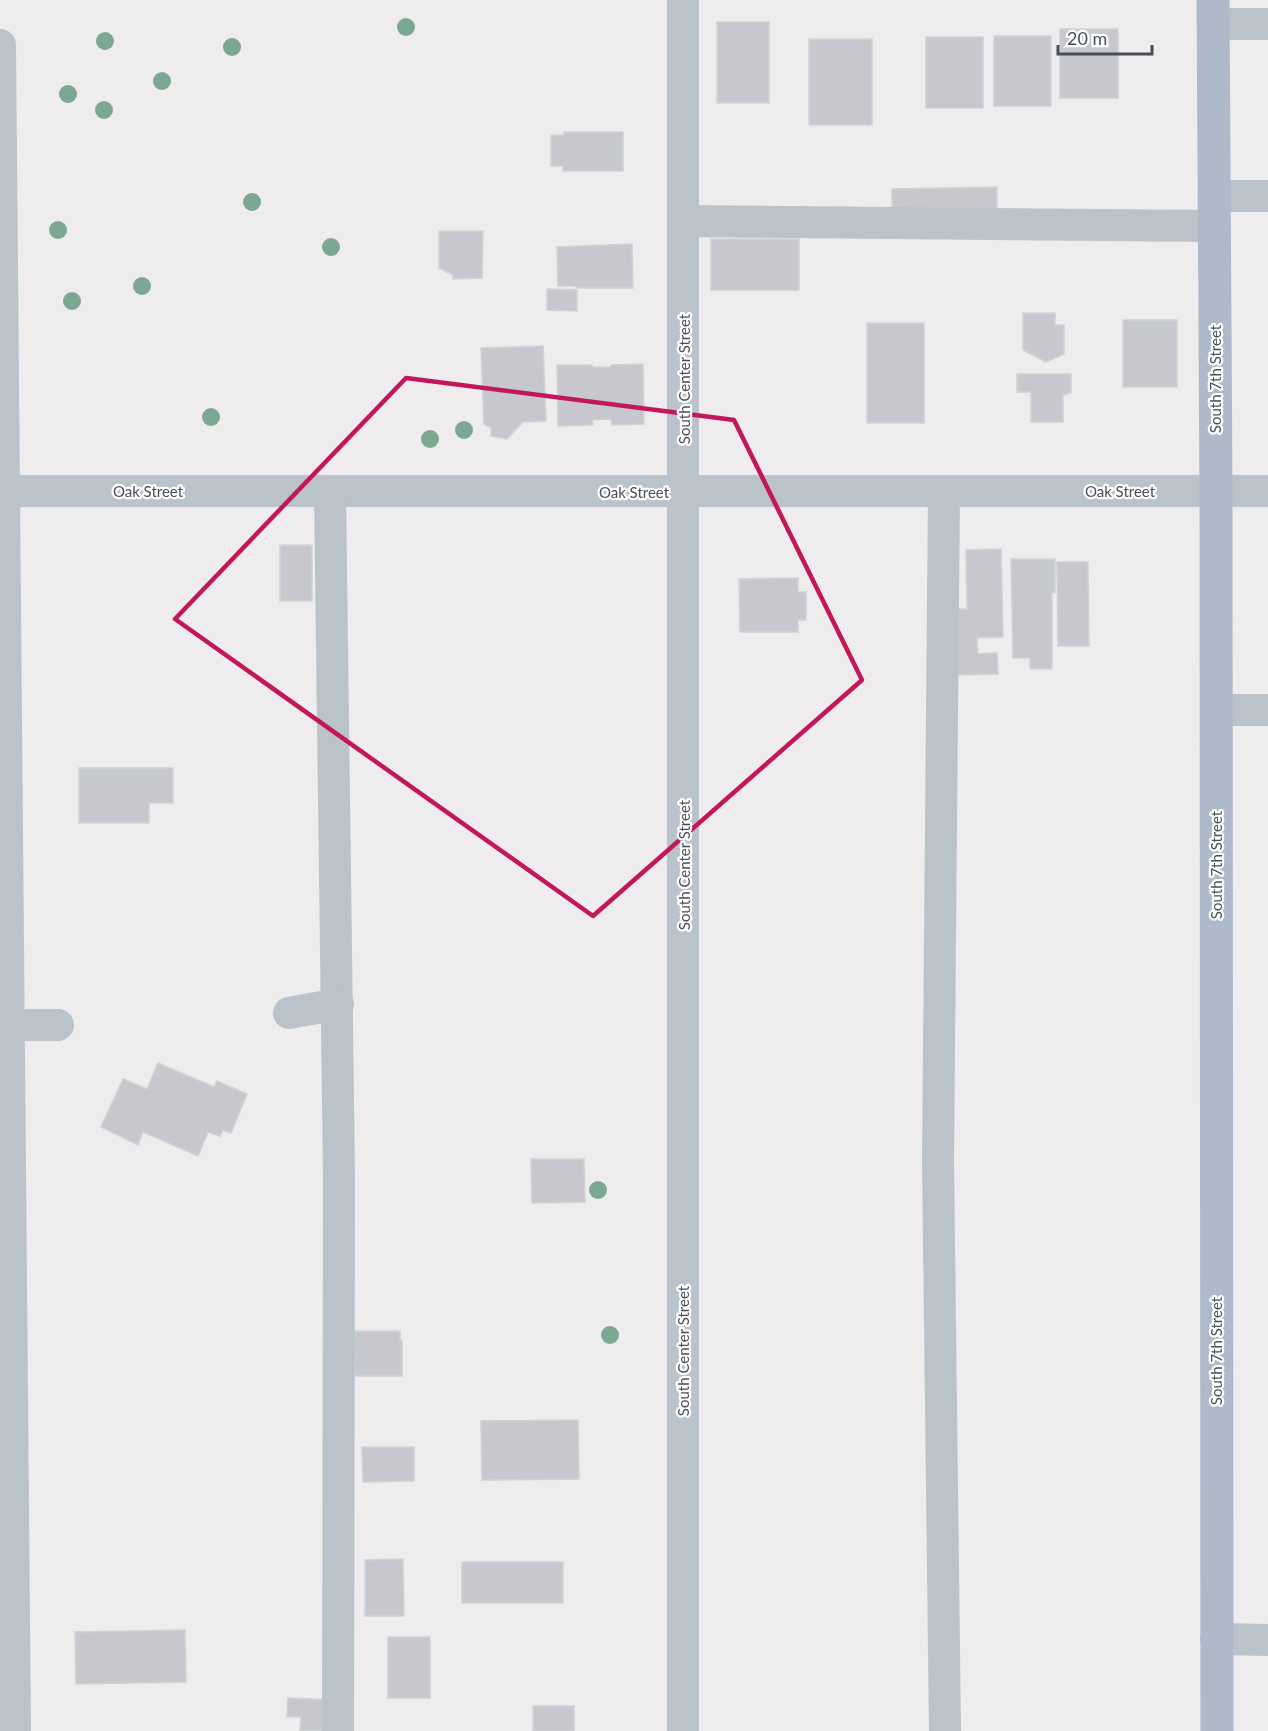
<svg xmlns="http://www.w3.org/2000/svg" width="1268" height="1731" font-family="Lato,sans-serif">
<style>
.building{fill:#c7c8ce;stroke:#d0d2d7;stroke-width:1.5}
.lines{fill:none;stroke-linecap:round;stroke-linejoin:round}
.minor{stroke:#bbc3ca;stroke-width:32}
.major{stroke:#aebac9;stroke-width:33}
.tree{fill:#7ca893}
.marked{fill:none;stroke:#c2185b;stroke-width:4.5;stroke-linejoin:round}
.labels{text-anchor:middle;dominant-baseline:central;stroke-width:4.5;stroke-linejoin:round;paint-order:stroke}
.street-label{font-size:15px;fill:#464e57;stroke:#fff}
</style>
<rect width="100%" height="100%" fill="#eeecec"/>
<!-- building -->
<g class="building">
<rect x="717" y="22" width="52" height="81"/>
<rect x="1060" y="29" width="58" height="69"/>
<rect x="994" y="36" width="57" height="70"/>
<rect x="926" y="37" width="57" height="71"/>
<rect x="809" y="39" width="63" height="86"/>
<polygon points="564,132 623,132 623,171 563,171 563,166 551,166 551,135 564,135"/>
<polygon points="997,187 997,215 892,216 892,189"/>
<polygon points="439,231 483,231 482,278 453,279 453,275 439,268"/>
<rect x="711" y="239" width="88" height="51"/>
<polygon points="632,244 633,288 576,288 576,286 558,286 557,247"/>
<polygon points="547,289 577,290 577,311 547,310"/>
<polygon points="1023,313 1055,313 1055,325 1064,325 1064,354 1046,362 1023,350"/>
<rect x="1123" y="320" width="54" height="67"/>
<rect x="867" y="323" width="57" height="100"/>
<polygon points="543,346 546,421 523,422 507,439 491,436 491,428 484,424 481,348"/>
<polygon points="643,364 644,424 612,425 611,419 592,420 593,425 558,426 557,365 592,365 592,367 611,367 611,365"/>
<polygon points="1017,374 1071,374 1071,393 1063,395 1063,422 1031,422 1031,392 1017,392"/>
<rect x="280" y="545" width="32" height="56"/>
<polygon points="1001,549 1003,637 977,638 978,654 997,653 998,674 957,675 956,609 967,609 966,550"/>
<polygon points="1011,559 1055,559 1055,592 1052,592 1052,669 1030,669 1030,658 1013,658"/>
<polygon points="1057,562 1088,562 1089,646 1058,646"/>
<polygon points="798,578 798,592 806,592 806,620 798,620 798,632 740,632 739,579"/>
<polygon points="79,768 173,768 173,803 149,803 149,823 79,823"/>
<polygon points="158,1063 214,1087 217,1081 247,1094 231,1133 223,1130 220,1136 208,1132 198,1156 143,1132 138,1145 101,1127 123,1079 147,1089"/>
<polygon points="531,1159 584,1159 585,1202 532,1203"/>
<polygon points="354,1331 400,1331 400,1340 402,1340 402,1376 355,1376"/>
<polygon points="578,1420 579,1479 482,1480 481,1421"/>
<polygon points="362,1447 414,1447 414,1481 363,1482"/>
<polygon points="403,1559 404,1616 365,1616 365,1560"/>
<rect x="462" y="1562" width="101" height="41"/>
<polygon points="185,1630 186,1682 76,1684 75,1632"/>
<rect x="388" y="1637" width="42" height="61"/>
<polygon points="288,1698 331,1700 329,1731 300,1731 301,1717 287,1717"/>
<rect x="533" y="1706" width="41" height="25"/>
</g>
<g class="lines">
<!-- minor -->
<g class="minor">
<polyline points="683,0 683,1731"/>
<polyline points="1213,24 1268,24"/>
<polyline points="0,45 15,1731"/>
<polyline points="1214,196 1268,196"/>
<polyline points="683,221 1214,226"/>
<polyline points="0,491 1268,491"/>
<polyline points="330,492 339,1179 338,1731"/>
<polyline points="944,492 938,1161 945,1731"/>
<polyline points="1216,710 1268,710"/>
<polyline points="289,1013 338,1004"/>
<polyline points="8,1025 58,1025"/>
<polyline points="1216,1639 1268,1640"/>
</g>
<!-- major -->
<polyline class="major" points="1213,0 1216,491 1217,1731"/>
</g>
<!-- trees -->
<g class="tree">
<circle cx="406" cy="27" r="9"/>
<circle cx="105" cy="41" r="9"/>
<circle cx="232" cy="47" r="9"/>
<circle cx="162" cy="81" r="9"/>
<circle cx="68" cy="94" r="9"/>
<circle cx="104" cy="110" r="9"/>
<circle cx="252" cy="202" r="9"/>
<circle cx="58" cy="230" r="9"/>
<circle cx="331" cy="247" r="9"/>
<circle cx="142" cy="286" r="9"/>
<circle cx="72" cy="301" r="9"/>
<circle cx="211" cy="417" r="9"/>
<circle cx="464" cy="430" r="9"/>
<circle cx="430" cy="439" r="9"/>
<circle cx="598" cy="1190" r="9"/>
<circle cx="610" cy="1335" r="9"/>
</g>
<!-- marked area -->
<path class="marked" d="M406 378 734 420 862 680 593 916 175 619Z"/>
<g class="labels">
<!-- street labels -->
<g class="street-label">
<text transform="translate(684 379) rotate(-90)">South Center Street</text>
<text transform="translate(1215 379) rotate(-90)">South 7th Street</text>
<text x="148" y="491">Oak Street</text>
<text x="1120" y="491">Oak Street</text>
<text x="634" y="492">Oak Street</text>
<text transform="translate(684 865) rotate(-90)">South Center Street</text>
<text transform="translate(1216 865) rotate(-90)">South 7th Street</text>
<text transform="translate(683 1351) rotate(-90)">South Center Street</text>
<text transform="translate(1216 1351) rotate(-90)">South 7th Street</text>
</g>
</g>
<!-- scale -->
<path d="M1058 45v9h94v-9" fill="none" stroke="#464e57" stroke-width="3"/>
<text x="1067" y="45" font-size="18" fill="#464e57" stroke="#ffffff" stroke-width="4.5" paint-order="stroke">20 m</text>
</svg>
